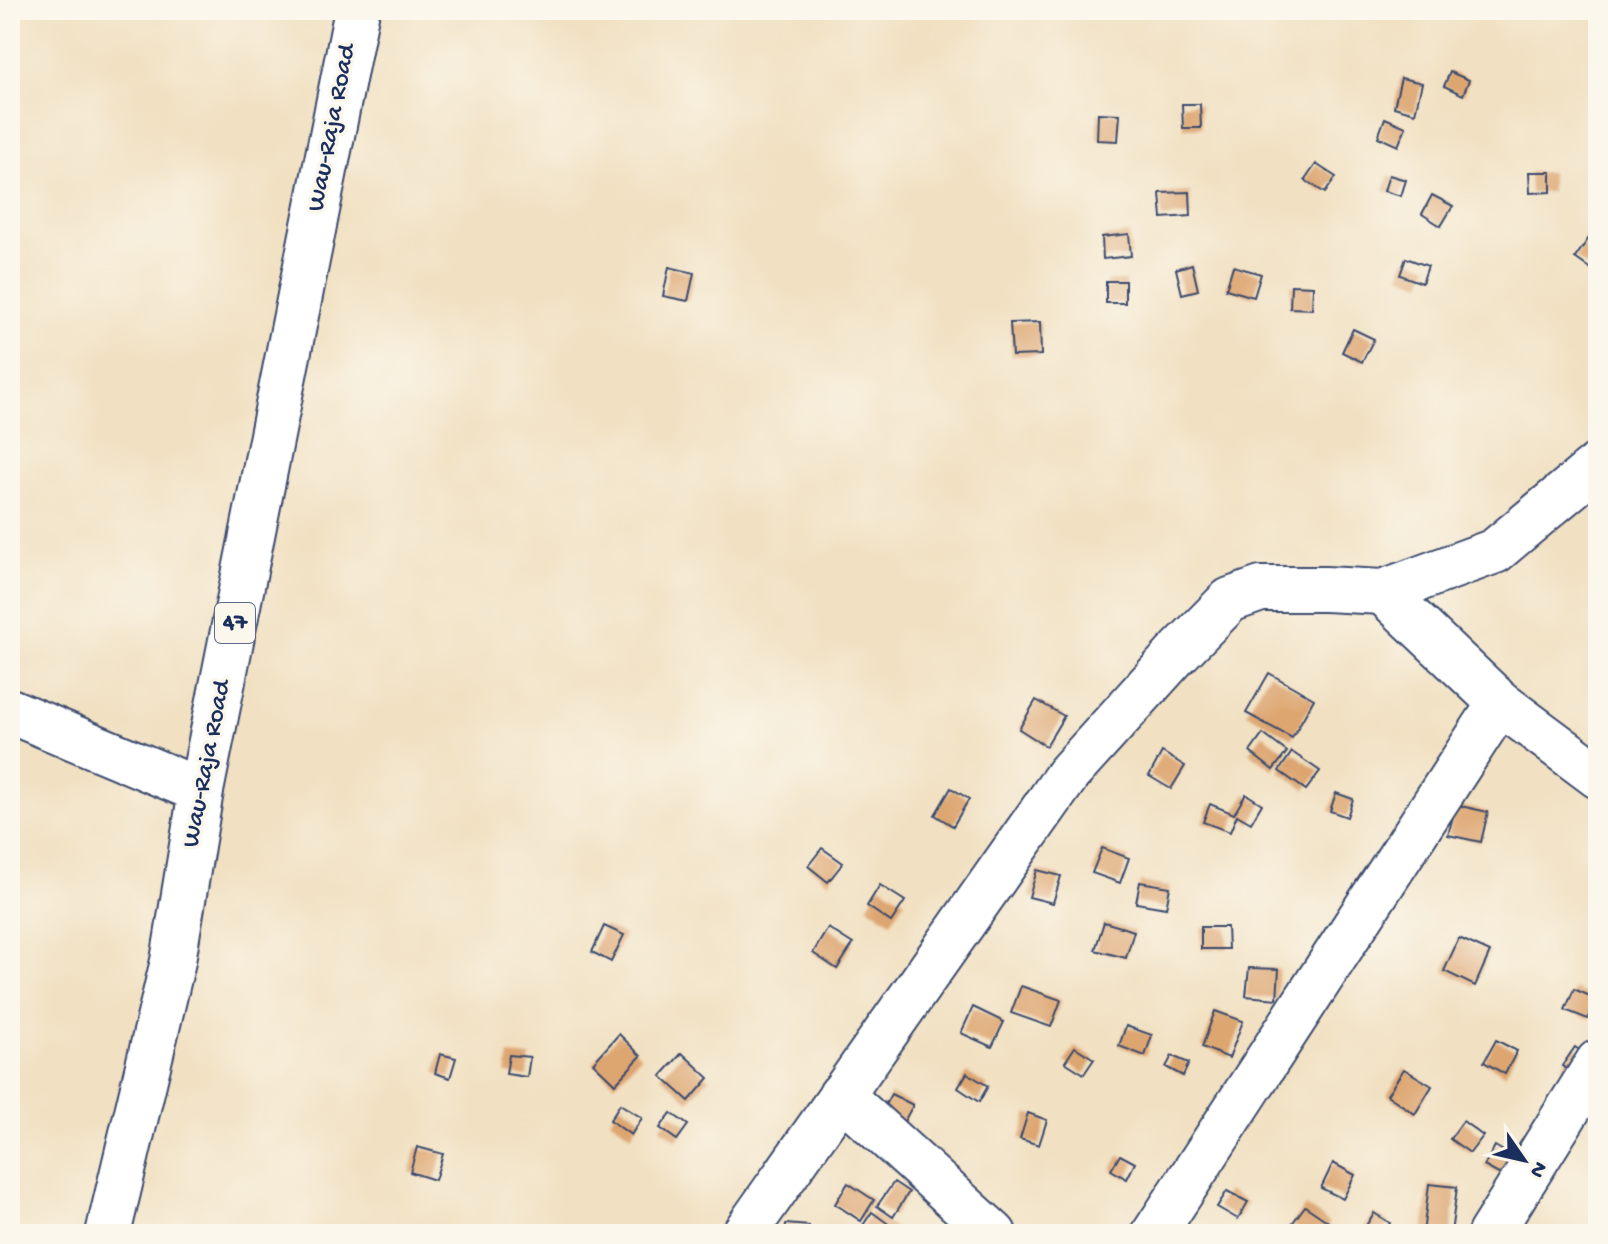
<svg xmlns="http://www.w3.org/2000/svg" width="1608" height="1244" font-family="'Gochi Hand',sans-serif">
<style>
.building{fill:#dda56f}
.lines{fill:none;stroke-linecap:round;stroke-linejoin:round}
.minor-casing{stroke:#3b4a6d;stroke-width:48}
.primary-casing{stroke:#3b4a6d;stroke-width:48}
.minor{stroke:#fff;stroke-width:44}
.primary{stroke:#fff;stroke-width:44}
.labels{text-anchor:middle;dominant-baseline:central;stroke-width:7;stroke-linejoin:round;paint-order:stroke}
.shield{fill:#fbf7ec;stroke:#5e6b89;stroke-width:2}
.shield-label{font-size:24px;font-weight:bold;fill:#1b2f5e}
.street-label{font-size:26px;fill:#1b2f5e;stroke:#fbf7ec}
</style>
<rect width="100%" height="100%" fill="#fbf7ec"/>
<filter id="ink" filterUnits="userSpaceOnUse"><feTurbulence type="fractalNoise" baseFrequency=".0125" numOctaves="2"/><feDisplacementMap in="SourceGraphic" scale="16" xChannelSelector="R" yChannelSelector="G"/><feConvolveMatrix kernelMatrix="1 2 1 2 8 2 1 2 1" color-interpolation-filters="sRGB"/></filter>
<filter id="wash" filterUnits="userSpaceOnUse"><feTurbulence type="fractalNoise" baseFrequency=".006" numOctaves="4" result="noise"/><feDisplacementMap in="SourceGraphic" scale="32" xChannelSelector="R" yChannelSelector="G"/><feGaussianBlur stdDeviation="1.8" result="paint"/><feColorMatrix in="noise" values="0 0 0 0 0 0 0 0 0 0 0 0 0 0 0 0 0 1.4 0 .05"/><feComposite in="paint" operator="in"/></filter>
<g filter="url(#wash)">
<rect width="100%" height="100%" fill="#f1e0c1"/>
<g id="blocks">
<!-- building -->
<g class="building">
<polygon points="1450,72 1469,80 1463,95 1444,86"/>
<polygon points="1401,78 1422,83 1415,113 1394,107"/>
<polygon points="1182,104 1200,104 1201,128 1183,128"/>
<polygon points="1098,113 1120,114 1118,141 1097,140"/>
<polygon points="1385,118 1406,127 1398,146 1378,137"/>
<polygon points="1316,164 1336,177 1325,193 1305,180"/>
<polygon points="1529,172 1551,172 1551,192 1530,193"/>
<polygon points="1389,175 1406,180 1401,196 1384,191"/>
<polygon points="1190,192 1191,216 1162,218 1160,193"/>
<polygon points="1432,195 1453,206 1441,226 1422,214"/>
<polygon points="1129,234 1131,256 1103,259 1102,237"/>
<polygon points="1589,238 1598,245 1598,267 1595,272 1575,258"/>
<polygon points="1406,258 1428,266 1422,283 1400,275"/>
<polygon points="1192,264 1198,290 1182,294 1176,269"/>
<polygon points="1233,266 1261,274 1254,297 1226,289"/>
<polygon points="669,267 694,273 688,301 663,296"/>
<rect x="1106" y="281" width="19" height="22"/>
<polygon points="1291,285 1313,286 1312,309 1290,308"/>
<polygon points="1040,322 1041,355 1012,356 1010,323"/>
<polygon points="1353,329 1374,339 1362,362 1342,352"/>
<polygon points="1269,673 1314,699 1292,738 1246,713"/>
<polygon points="1036,700 1064,716 1046,746 1019,729"/>
<polygon points="1263,734 1287,752 1273,770 1250,752"/>
<polygon points="1162,752 1185,766 1171,789 1149,776"/>
<polygon points="1292,752 1320,771 1306,790 1279,771"/>
<polygon points="951,788 969,799 953,826 935,815"/>
<polygon points="1336,793 1353,799 1347,817 1330,811"/>
<polygon points="1246,794 1262,804 1251,823 1237,815 1230,832 1203,822 1210,804 1234,814"/>
<polygon points="1456,805 1488,812 1481,842 1448,835"/>
<polygon points="822,848 843,863 828,882 808,866"/>
<polygon points="1102,848 1129,858 1120,883 1092,873"/>
<polygon points="1037,870 1061,876 1053,903 1029,897"/>
<polygon points="1140,882 1170,887 1166,908 1136,903"/>
<polygon points="880,885 905,901 891,922 867,906"/>
<polygon points="1104,922 1134,931 1126,958 1095,950"/>
<polygon points="604,926 624,935 611,962 592,952"/>
<polygon points="1201,927 1227,927 1228,949 1201,949"/>
<polygon points="828,928 853,944 837,969 813,953"/>
<polygon points="1459,938 1490,952 1475,986 1444,971"/>
<polygon points="1249,968 1279,969 1277,999 1246,996"/>
<polygon points="1021,986 1061,1000 1051,1027 1011,1013"/>
<polygon points="1574,989 1597,999 1588,1019 1565,1010"/>
<polygon points="973,1007 1004,1022 992,1047 961,1033"/>
<polygon points="1215,1011 1243,1021 1229,1058 1202,1047"/>
<polygon points="1126,1026 1152,1035 1145,1056 1119,1046"/>
<polygon points="619,1034 641,1056 615,1084 593,1063"/>
<polygon points="1496,1040 1517,1051 1505,1074 1484,1062"/>
<polygon points="1075,1047 1094,1059 1084,1074 1065,1062"/>
<polygon points="1575,1047 1596,1061 1584,1080 1562,1066"/>
<polygon points="682,1053 709,1078 689,1101 661,1076"/>
<polygon points="440,1054 456,1058 450,1078 435,1073"/>
<polygon points="509,1055 530,1057 527,1077 506,1074"/>
<polygon points="1172,1056 1189,1063 1183,1076 1166,1067"/>
<polygon points="1404,1069 1432,1086 1415,1114 1387,1095"/>
<polygon points="967,1073 988,1086 979,1102 958,1088"/>
<polygon points="891,1094 913,1105 899,1131 877,1119"/>
<polygon points="620,1104 642,1118 631,1135 610,1120"/>
<polygon points="671,1113 688,1125 677,1140 660,1128"/>
<polygon points="1028,1113 1047,1120 1039,1145 1020,1139"/>
<polygon points="1463,1121 1483,1136 1470,1153 1450,1139"/>
<polygon points="1495,1146 1515,1158 1504,1177 1484,1166"/>
<polygon points="417,1147 443,1154 435,1180 410,1172"/>
<polygon points="1120,1155 1135,1163 1127,1179 1111,1170"/>
<polygon points="1333,1163 1355,1175 1343,1199 1321,1188"/>
<polygon points="894,1182 909,1192 893,1217 877,1206"/>
<polygon points="848,1183 874,1200 861,1221 835,1204"/>
<polygon points="1429,1184 1457,1187 1451,1234 1423,1234"/>
<polygon points="1227,1191 1248,1202 1238,1219 1217,1207"/>
<polygon points="1305,1206 1330,1223 1322,1234 1304,1234 1291,1225"/>
<polygon points="872,1212 898,1231 896,1234 857,1234"/>
<polygon points="1374,1213 1390,1223 1383,1234 1373,1234 1364,1229"/>
<polygon points="786,1224 809,1226 808,1234 785,1234"/>
</g>
</g>
</g>
<g filter="url(#ink)">
<use href="#blocks" fill-opacity="0" stroke="#3b4a6d" stroke-width="2"/>
<g class="lines">
<!-- minor casing -->
<g class="minor-casing">
<g id="minor">
<polyline points="1383,592 1500,703 1598,776"/>
<polyline points="10,711 201,791"/>
<polyline points="841,1095 994,1234"/>
<polyline points="744,1234 1068,774 1174,657 1230,600 1261,589 1325,589 1383,592 1495,551 1598,465"/>
<polyline points="1154,1234 1500,703"/>
<polyline points="1490,1234 1598,1062"/>
</g>
</g>
<!-- primary casing -->
<g class="primary-casing">
<polyline id="primary" points="108,1234 173,961 201,791 357,10"/>
</g>
<!-- minor -->
<use href="#minor" class="minor"/>
<!-- primary -->
<use href="#primary" class="primary"/>
</g>
</g>
<g class="labels">
<!-- shield labels -->
<rect class="shield" x="215" y="603" width="40" height="40" rx="6"/>
<g class="shield-label">
<text x="235" y="623">47</text>
</g>
<!-- street labels -->
<g class="street-label">
<text transform="translate(333 128) rotate(-79)">Wau-Raja Road</text>
<text transform="translate(208 764) rotate(-79)">Wau-Raja Road</text>
</g>
</g>
<!-- margin -->
<rect width="1608" height="1244" fill="none" stroke="#fbf7ec" stroke-width="40"/>
<!-- north arrow -->
<g transform="translate(1524 1160) rotate(124)" stroke="#fbf7ec" stroke-width="6" paint-order="stroke">
<path d="M0-6L14 30L0 20L-14 30Z" fill="#1b2f5e"/>
<text y="-12" font-size="22" font-weight="bold" text-anchor="middle" fill="#1b2f5e">N</text>
</g>
</svg>
